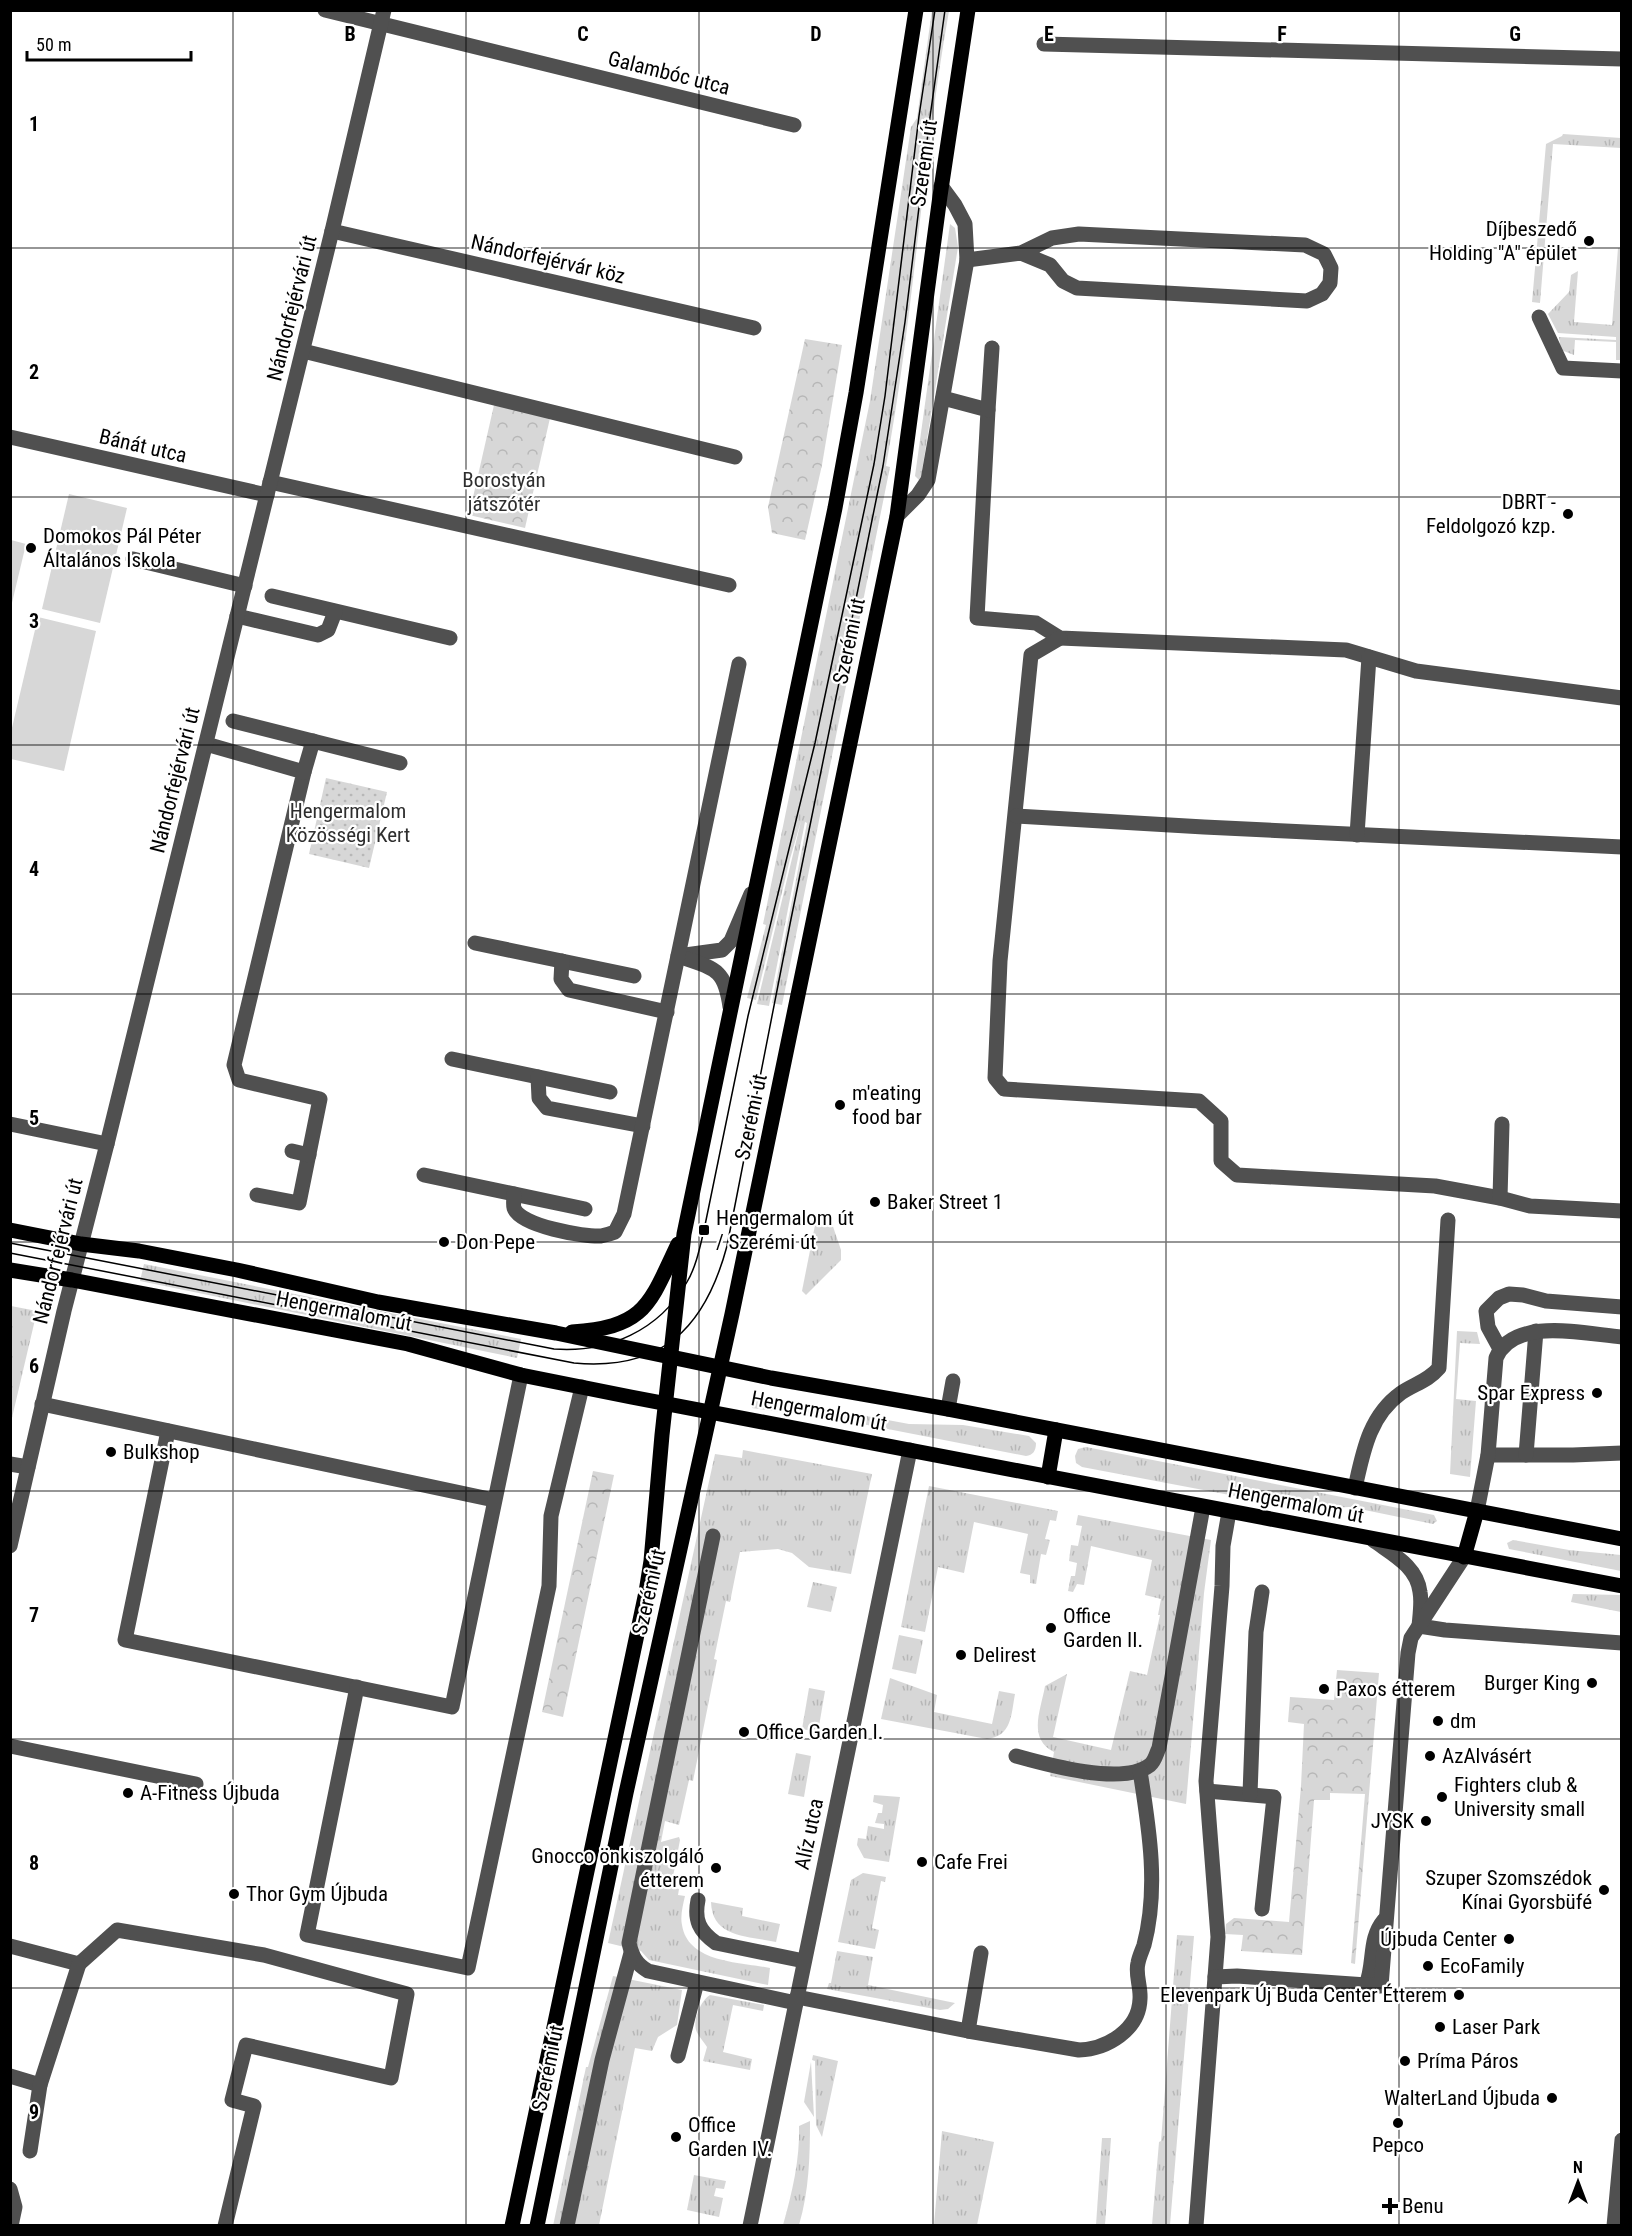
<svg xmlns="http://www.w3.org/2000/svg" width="1632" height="2236" font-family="'Roboto Condensed',sans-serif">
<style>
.grass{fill:url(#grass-tufts)}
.park{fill:url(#park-crowns)}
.garden{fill:url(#garden-dots)}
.pitch{fill:#d7d7d7}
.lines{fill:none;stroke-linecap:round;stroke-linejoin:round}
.minor{stroke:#505050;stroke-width:15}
.major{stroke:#000;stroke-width:15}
.tram{stroke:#000;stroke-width:1.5}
.grid{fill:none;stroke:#000;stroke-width:1.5;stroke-opacity:0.55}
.poi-dot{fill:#000;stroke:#fff;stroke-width:2}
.labels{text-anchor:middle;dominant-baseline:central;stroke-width:4.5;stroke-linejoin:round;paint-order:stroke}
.street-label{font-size:21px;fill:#000;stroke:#fff}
.poi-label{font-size:21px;fill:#000;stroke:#fff;text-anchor:start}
.park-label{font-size:21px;fill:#2e2e2e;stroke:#fff}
.grid-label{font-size:20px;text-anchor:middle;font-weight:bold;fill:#000;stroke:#fff;stroke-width:4.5;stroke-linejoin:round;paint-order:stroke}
</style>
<defs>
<pattern id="grass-tufts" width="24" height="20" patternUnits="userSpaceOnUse" patternTransform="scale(1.5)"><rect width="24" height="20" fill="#d7d7d7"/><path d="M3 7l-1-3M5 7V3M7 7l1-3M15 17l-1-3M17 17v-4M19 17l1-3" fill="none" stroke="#b7b7b7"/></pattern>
<pattern id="park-crowns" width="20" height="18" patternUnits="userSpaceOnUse" patternTransform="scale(1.5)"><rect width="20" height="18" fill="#d7d7d7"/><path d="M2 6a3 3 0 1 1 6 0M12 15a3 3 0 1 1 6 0" fill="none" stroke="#b7b7b7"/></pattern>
<pattern id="garden-dots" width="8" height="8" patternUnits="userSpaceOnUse" patternTransform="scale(1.5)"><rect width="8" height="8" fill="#d7d7d7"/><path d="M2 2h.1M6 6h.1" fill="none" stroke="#b7b7b7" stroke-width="1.8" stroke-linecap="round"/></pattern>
</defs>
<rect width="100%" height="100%" fill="#fff"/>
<!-- grass -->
<g class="grass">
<path d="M932 10 949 11C922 162 914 315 886 466L890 467 782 1005 772 1003 807 823 805 822 769 1006 757 1004 801 821 790 859 756 1000 747 998 766 925 763 924 870 401 911 127 917 118Z"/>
<polygon points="1563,134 1621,138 1621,148 1553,144 1540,303 1532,302 1546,144 1562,136"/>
<polygon points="950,224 955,228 958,247 921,477 919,480 915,476"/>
<polygon points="1618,248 1621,249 1622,324 1620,326 1621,360 1616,360 1616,342 1575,340 1574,355 1561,350 1559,337 1616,340 1616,337 1558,333 1548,314 1569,292 1571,275 1578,271 1574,322 1612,325"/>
<polygon points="828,1212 841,1250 841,1260 806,1295 802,1291 817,1215"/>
<polygon points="144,1264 521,1339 517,1358 140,1281"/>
<polygon points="11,1306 37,1311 11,1422 10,1306"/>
<polygon points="1457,1331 1477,1332 1480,1344 1460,1343 1456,1399 1476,1401 1470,1477 1450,1474"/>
<path d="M754 1395 909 1424 963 1425 1029 1436 1036 1443C1036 1451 1033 1455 1026 1456L852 1422 752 1408Z"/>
<polygon points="1086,1447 1434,1515 1437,1521 1433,1524 1350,1507 1303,1509 1082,1467 1076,1463 1075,1456 1078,1449"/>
<path d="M743 1450 872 1474 851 1574 809 1567 792 1553 778 1549 740 1552 730 1602 726 1601 714 1659 717 1660 693 1781 689 1780 679 1825 665 1821 661 1842 679 1837 680 1840 671 1887 679 1889 678 1895 685 1896C683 1905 680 1916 682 1925 688 1963 740 1962 770 1968L768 1985 649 1960 641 1951 608 1943 715 1454 742 1458Z"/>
<polygon points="929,1486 1058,1511 1056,1521 1050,1520 1045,1539 1050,1540 1046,1555 1041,1554 1036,1584 1030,1583 1030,1575 1020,1573 1028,1534 974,1522 964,1573 938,1567 925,1632 901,1627"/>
<path d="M1078 1515 1211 1540 1204 1593 1186 1804 1050 1776 1054 1752C1027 1738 1041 1710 1045 1686L1067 1674 1053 1737 1111 1750 1130 1671 1147 1675 1160 1615H1158L1161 1599 1145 1595 1152 1560 1091 1546 1084 1585 1077 1584 1073 1592 1068 1591 1071 1576H1075L1077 1563 1069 1561 1071 1545 1078 1546 1082 1526 1076 1525Z"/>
<polygon points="1513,1540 1569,1550 1621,1555 1621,1571 1509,1549 1507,1543"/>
<polygon points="813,1582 837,1587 831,1612 807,1607"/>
<polygon points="1573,1594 1621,1595 1621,1612 1571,1602"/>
<polygon points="899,1635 923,1640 916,1674 892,1669"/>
<path d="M890 1678 937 1695 934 1712 992 1724 999 1691 1015 1694C1011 1715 1012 1736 987 1739L881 1719Z"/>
<polygon points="809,1688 825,1691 818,1732 802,1729"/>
<polygon points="796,1753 811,1756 804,1797 788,1794"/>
<polygon points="874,1795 900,1797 889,1862 864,1858 857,1845 858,1838 866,1839 868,1826 884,1829 884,1824 875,1823 878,1813 882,1813 883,1805 873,1802"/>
<polygon points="863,1873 886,1877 885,1882 881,1881 872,1928 879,1930 875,1949 838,1942 851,1880"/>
<path d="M711 1902 743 1908 742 1916 780 1924 776 1942C748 1936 712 1938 711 1902Z"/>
<polygon points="1177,1935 1194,1936 1170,2225 1152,2225 1159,2142 1161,2141"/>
<polygon points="837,1951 873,1957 868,1985 955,2003 948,2009 940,2010 827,1989 829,1983 831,1983"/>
<polygon points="613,1976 682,1990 677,2025 658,2037 652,2051 635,2048 599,2225 553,2226 586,2067 588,2067"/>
<path d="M710 1995 764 2005 763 2011 733 2005 723 2052 752 2059 750 2070 703 2061 707 2047C704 2042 698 2036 696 2030 693 2020 701 2000 710 1995Z"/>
<polygon points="813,2055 838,2061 822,2137 816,2125 815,2061 812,2060"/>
<polygon points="811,2062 814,2117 804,2102"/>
<path d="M810 2121C810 2157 809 2191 799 2225H783C792 2193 800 2160 799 2126Z"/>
<polygon points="942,2131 994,2142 977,2225 934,2225"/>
<polygon points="1102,2138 1111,2138 1105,2225 1096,2225"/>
<polygon points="694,2175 726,2181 724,2189 716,2188 714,2196 723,2198 719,2217 687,2210"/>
</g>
<!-- park -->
<g class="park">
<polygon points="805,339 842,345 822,465 805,540 772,533 768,507"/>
<polygon points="494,405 550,418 525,528 469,515"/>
<polygon points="593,1471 614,1475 563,1717 542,1712"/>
<polygon points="1337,1670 1379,1673 1355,1964 1351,1963 1365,1794 1330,1793 1330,1800 1314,1800 1302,1955 1241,1951 1243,1935 1225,1934 1226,1924 1234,1918 1289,1922 1301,1786 1304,1724 1288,1722 1290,1697 1334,1700"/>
</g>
<!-- garden -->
<polygon class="garden" points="326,778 387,792 369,868 309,854"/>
<!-- pitch -->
<g class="pitch">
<polygon points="69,494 127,508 100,623 42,609"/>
<polygon points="11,540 26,544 11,607 10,540"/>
<polygon points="38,617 96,631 64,771 11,759 11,732"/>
</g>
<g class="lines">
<!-- minor -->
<g class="minor">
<polyline points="325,10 794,125"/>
<polyline points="1044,44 1622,59"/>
<polyline points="332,231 754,328"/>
<polyline points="967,260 1021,253 1052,238 1079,234 1305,245 1324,254 1331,268 1330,283 1322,294 1307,301 1077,288 1063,281 1050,265 1021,253"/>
<polyline points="1539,317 1563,368 1622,371"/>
<polyline points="303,351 735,457"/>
<polyline points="943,398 988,410 977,618 1036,623 1060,638 1346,650 1416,671 1622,698"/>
<polyline points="988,410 992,348"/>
<polyline points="10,437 267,495"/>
<polyline points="270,482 729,585"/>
<polyline points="897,516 918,495 928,480 967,260 965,224 955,205 941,186"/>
<polyline points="133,559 245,586"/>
<polyline points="272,596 450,638"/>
<polyline points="237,616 318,635 328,630 335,612"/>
<polyline points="1060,638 1031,655 1000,961 995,1078 1004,1089 1199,1101 1221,1121 1221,1161 1237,1175 1435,1186 1500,1198 1530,1206 1622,1211"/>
<polyline points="233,721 400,763"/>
<polyline points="206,744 304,772 234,1065 239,1080 320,1099 299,1203 257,1195"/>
<polyline points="304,772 313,741"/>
<polyline points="1016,816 1204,827 1622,847"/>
<polyline points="1357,835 1369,657"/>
<polyline points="475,943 634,976"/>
<polyline points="678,956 722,950 731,941 751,894"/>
<path d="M684 958C717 969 725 971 730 1007"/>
<polyline points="562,961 561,979 569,990 667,1012"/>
<polyline points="452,1059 610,1092"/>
<polyline points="538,1077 539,1098 547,1108 643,1126"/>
<polyline points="10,1124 107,1144"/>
<polyline points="292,1151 309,1155"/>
<polyline points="424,1175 585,1209"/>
<path d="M514 1194C514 1198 513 1205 514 1208 520 1226 584 1237 601 1236 606 1235 610 1234 615 1232L624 1214 739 664"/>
<polyline points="1500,1198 1502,1124"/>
<polyline points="1500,1349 1488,1327 1486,1311 1499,1298 1509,1294 1523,1295 1546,1301 1622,1307"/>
<polyline points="42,1404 494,1500"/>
<polyline points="948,1409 953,1381"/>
<polyline points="168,1431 125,1640 452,1707 521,1375"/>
<polyline points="1488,1455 1573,1455 1622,1453"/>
<polyline points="1526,1455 1536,1331"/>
<polyline points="10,1464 28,1467"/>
<path d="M1355 1488C1363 1452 1369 1416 1401 1393 1414 1384 1428 1381 1439 1368L1448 1220"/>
<path d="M1477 1511 1488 1455 1496 1358C1514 1316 1585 1334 1622 1337"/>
<path d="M713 1536 629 1943C632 1956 636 1964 648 1971L796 2003"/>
<path d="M1373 1540C1392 1554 1417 1566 1420 1592 1422 1602 1420 1615 1419 1626L1445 1630 1622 1643"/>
<polyline points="10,1546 64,1311 107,1144 332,231 384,10"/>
<polyline points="357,1687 307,1935 468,1968 549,1586 551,1516 582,1387"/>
<polyline points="10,1746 196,1784"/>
<path d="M1016 1756C1048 1765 1123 1786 1150 1765 1155 1761 1156 1754 1159 1748L1203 1507"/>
<polyline points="1207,1791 1274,1797 1262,1909"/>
<polyline points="1250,1794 1256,1632 1262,1592"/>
<path d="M698 1900C694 1920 699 1931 716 1943L804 1961"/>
<polyline points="10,1946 79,1964 117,1930 264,1955 407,1994 391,2078 246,2045 232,2100 254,2106 225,2226"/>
<polyline points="1215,1977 1218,1937 1206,1781 1222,1586 1223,1546 1229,1512"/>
<path d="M1366 1985C1375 1963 1368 1939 1384 1920"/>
<polyline points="797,1997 968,2031 981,1953"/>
<path d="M968 2031 1079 2050C1107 2049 1139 2030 1140 1999 1141 1987 1135 1974 1138 1963 1139 1957 1142 1951 1144 1945 1159 1888 1149 1828 1140 1771"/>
<polyline points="678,2056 697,1982"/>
<polyline points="10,2076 40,2085 79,1964"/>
<polyline points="30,2151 40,2085"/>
<polyline points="10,2189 15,2207 11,2226"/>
<polyline points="567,2226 602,2060 631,1953"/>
<polyline points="750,2226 910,1450"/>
<polyline points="1196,2226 1215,1977 1237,1976 1381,1986 1408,1653 1411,1638 1464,1557"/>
<polyline points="1614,2226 1622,2140"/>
</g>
<!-- major -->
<g class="major">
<polyline points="10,1230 81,1244 139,1251 237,1270 378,1302 556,1333 771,1378 948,1409 1622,1539"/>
<polyline points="10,1270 72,1280 408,1344 521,1375 631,1397 1622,1586"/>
<path d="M572 1332C646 1327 649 1305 678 1244"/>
<polyline points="1048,1477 1056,1430"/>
<polyline points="1464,1557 1477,1511"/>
<polyline points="512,2226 646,1592 651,1561 662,1435 684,1234 835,508 856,393 916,10"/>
<polyline points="537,2226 626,1793 732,1314 897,516 940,196 968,10"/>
</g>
<!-- tram -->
<g class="tram">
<path d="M10 1243 554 1349C608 1353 659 1331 687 1282 696 1267 700 1247 704 1230L748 1016 815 743 874 464 885 396 919 116 935 10"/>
<path d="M10 1253 574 1363C662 1371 705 1328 727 1246L790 924 883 466 905 322 930 117 945 10"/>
</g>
</g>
<!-- grid -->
<path class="grid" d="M233 10V2226M466 10V2226M699 10V2226M933 10V2226M1166 10V2226M1399 10V2226M10 248H1622M10 497H1622M10 745H1622M10 994H1622M10 1242H1622M10 1491H1622M10 1739H1622M10 1988H1622"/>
<!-- markers -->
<g class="poi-dot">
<circle cx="1589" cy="241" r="6"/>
<circle cx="1568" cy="514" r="6"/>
<circle cx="31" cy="548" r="6"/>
<circle cx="840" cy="1105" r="6"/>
<circle cx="875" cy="1202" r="6"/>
<rect x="698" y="1224" width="12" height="12" rx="3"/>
<circle cx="444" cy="1242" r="6"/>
<circle cx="1597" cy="1393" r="6"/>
<circle cx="111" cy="1452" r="6"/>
<circle cx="1051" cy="1628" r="6"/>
<circle cx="961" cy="1655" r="6"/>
<circle cx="1592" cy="1683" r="6"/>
<circle cx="1324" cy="1689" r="6"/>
<circle cx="1438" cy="1721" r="6"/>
<circle cx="744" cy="1732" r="6"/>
<circle cx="1430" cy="1756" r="6"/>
<circle cx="128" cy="1793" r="6"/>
<circle cx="1442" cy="1797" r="6"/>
<circle cx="1426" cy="1821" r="6"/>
<circle cx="922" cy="1862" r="6"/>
<circle cx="716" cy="1868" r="6"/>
<circle cx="1604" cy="1890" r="6"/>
<circle cx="234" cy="1894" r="6"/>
<circle cx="1509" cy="1939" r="6"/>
<circle cx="1428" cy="1966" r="6"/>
<circle cx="1459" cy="1995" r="6"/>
<circle cx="1440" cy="2027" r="6"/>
<circle cx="1405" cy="2061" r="6"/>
<circle cx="1552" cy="2098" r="6"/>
<circle cx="1398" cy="2123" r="6"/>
<circle cx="676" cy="2137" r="6"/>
<path d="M1387 2197h6v6h6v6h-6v6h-6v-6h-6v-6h6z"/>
</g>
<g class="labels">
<!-- street labels -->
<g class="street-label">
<text transform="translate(669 73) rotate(14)">Galambóc utca</text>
<text transform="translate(924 163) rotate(-82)">Szerémi út</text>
<text transform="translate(548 259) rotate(13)">Nándorfejérvár köz</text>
<text transform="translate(292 308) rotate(-76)">Nándorfejérvári út</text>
<text transform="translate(143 446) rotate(13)">Bánát utca</text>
<text transform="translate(849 641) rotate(-78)">Szerémi út</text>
<text transform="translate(175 780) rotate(-76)">Nándorfejérvári út</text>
<text transform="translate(751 1117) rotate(-78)">Szerémi út</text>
<text transform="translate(58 1251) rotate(-76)">Nándorfejérvári út</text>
<text transform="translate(344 1311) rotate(11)">Hengermalom út</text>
<text transform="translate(819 1411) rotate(11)">Hengermalom út</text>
<text transform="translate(1296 1503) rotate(11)">Hengermalom út</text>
<text transform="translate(649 1592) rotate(-77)">Szerémi út</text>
<text transform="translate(809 1834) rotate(-78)">Alíz utca</text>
<text transform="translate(548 2068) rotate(-78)">Szerémi út</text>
</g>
<!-- poi labels -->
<g class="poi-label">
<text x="1577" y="229" text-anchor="end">Díjbeszedő<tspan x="1577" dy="24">Holding "A" épület</tspan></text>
<text x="1556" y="502" text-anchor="end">DBRT -<tspan x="1556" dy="24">Feldolgozó kzp.</tspan></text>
<text x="43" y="536">Domokos Pál Péter<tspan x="43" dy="24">Általános Iskola</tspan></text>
<text x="852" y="1093">m'eating<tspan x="852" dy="24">food bar</tspan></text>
<text x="887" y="1202">Baker Street 1</text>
<text x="716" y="1218">Hengermalom út<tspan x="716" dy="24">/ Szerémi út</tspan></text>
<text x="456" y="1242">Don Pepe</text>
<text x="1585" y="1393" text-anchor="end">Spar Express</text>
<text x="123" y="1452">Bulkshop</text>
<text x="1063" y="1616">Office<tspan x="1063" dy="24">Garden II.</tspan></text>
<text x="973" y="1655">Delirest</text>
<text x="1580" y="1683" text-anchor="end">Burger King</text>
<text x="1336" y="1689">Paxos étterem</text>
<text x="1450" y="1721">dm</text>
<text x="756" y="1732">Office Garden I.</text>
<text x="1442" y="1756">AzAlvásért</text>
<text x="1454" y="1785">Fighters club &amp;<tspan x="1454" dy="24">University small</tspan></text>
<text x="140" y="1793">A-Fitness Újbuda</text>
<text x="1414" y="1821" text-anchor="end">JYSK</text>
<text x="704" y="1856" text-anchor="end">Gnocco önkiszolgáló<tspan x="704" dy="24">étterem</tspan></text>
<text x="934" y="1862">Cafe Frei</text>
<text x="1592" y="1878" text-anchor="end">Szuper Szomszédok<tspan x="1592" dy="24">Kínai Gyorsbüfé</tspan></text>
<text x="246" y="1894">Thor Gym Újbuda</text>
<text x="1497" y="1939" text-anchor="end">Újbuda Center</text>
<text x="1440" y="1966">EcoFamily</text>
<text x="1447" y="1995" text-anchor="end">Elevenpark Új Buda Center Étterem</text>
<text x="1452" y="2027">Laser Park</text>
<text x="1417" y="2061">Príma Páros</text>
<text x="1540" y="2098" text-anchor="end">WalterLand Újbuda</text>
<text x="688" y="2125">Office<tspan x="688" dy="24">Garden IV.</tspan></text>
<text x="1398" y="2145" text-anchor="middle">Pepco</text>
<text x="1402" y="2206">Benu</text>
</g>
<!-- park labels -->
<g class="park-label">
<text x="504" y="480">Borostyán<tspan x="504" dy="24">játszótér</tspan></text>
<text x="348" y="811">Hengermalom<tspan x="348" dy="24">Közösségi Kert</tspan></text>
</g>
</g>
<g class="grid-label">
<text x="350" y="41">B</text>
<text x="583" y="41">C</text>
<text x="816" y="41">D</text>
<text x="1049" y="41">E</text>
<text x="1282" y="41">F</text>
<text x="1515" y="41">G</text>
<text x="34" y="131">1</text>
<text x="34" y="379">2</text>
<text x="34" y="628">3</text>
<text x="34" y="876">4</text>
<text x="34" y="1125">5</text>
<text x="34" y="1373">6</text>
<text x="34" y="1622">7</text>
<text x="34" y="1870">8</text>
<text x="34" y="2119">9</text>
</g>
<!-- border -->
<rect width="1632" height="2236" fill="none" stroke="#000000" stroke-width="24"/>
<!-- north arrow -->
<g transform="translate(1578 2182)" stroke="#ffffff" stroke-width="4.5" paint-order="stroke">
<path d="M0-4.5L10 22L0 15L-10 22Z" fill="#000000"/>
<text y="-9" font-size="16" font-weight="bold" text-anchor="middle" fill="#000000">N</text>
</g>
<!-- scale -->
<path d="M27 51v9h164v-9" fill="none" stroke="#000000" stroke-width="3"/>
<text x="36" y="51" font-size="18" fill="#000000" stroke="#ffffff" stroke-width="4.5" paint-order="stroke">50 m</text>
</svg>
